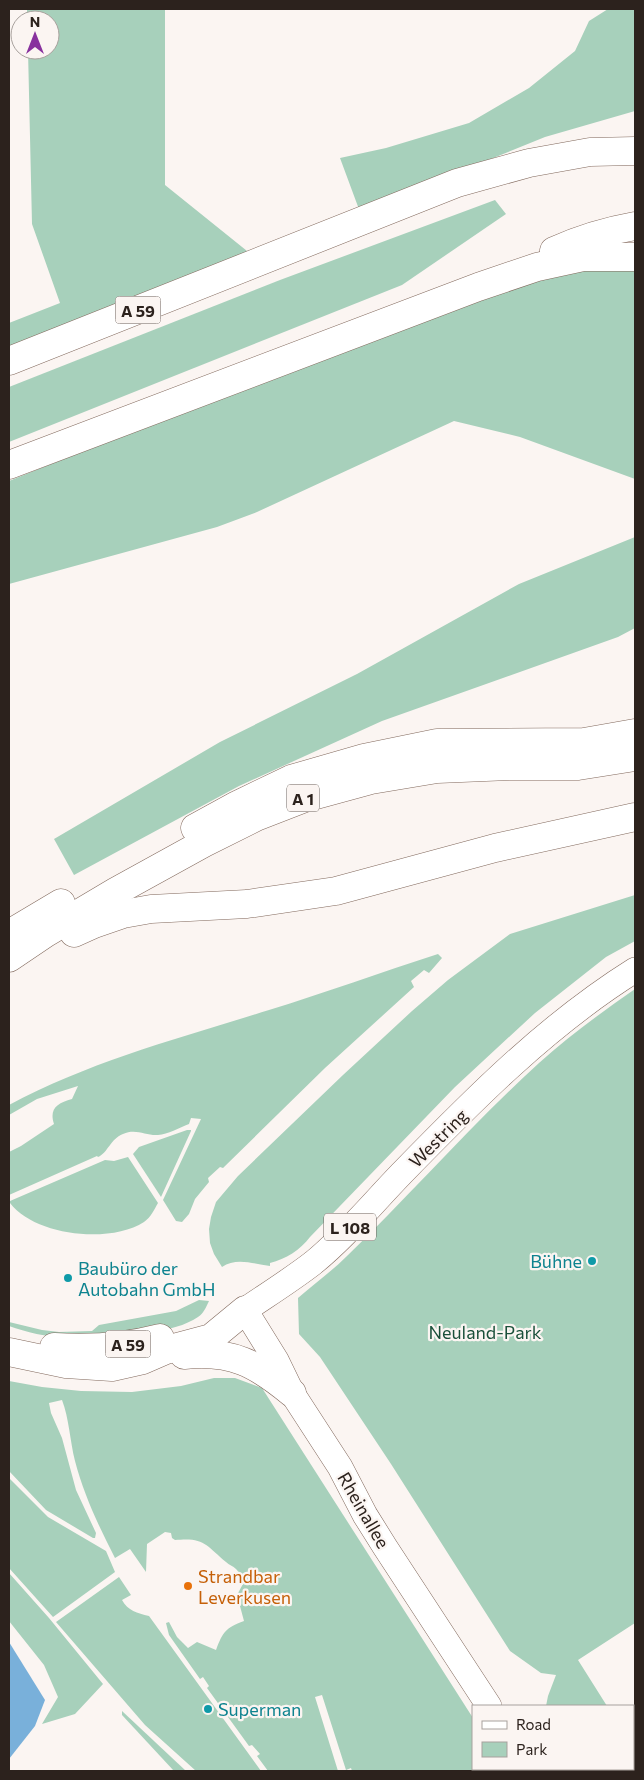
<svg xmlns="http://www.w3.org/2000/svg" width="644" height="1780" font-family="Commissioner,sans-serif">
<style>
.green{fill:#a7d0bb}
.water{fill:#79b0da}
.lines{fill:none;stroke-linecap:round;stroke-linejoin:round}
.primary-casing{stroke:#82695d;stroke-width:26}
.motorway-casing{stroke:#82695d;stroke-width:29}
.primary{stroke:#fff;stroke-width:25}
.motorway{stroke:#fff;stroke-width:28}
.culture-dot{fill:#0f9aa8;stroke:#fbf5f2;stroke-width:2}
.food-dot{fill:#e8710a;stroke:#fbf5f2;stroke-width:2}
.labels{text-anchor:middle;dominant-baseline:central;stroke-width:4.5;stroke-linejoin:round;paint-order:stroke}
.shield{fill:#fbf5f2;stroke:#6a615d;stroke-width:1}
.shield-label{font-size:16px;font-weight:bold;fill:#2c221d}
.street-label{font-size:18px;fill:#2c221d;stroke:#fbf5f2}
.culture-label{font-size:18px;fill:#0d838f;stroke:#fbf5f2;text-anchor:start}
.park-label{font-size:18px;fill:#1a503a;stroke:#fbf5f2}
.food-label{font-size:18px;fill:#c56008;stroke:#fbf5f2;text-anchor:start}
</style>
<rect width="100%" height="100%" fill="#fbf5f2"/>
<!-- green -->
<g class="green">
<polygon points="27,9 165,9 165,185 252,255 9,351 9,323 60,303 32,224 28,50 50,50 50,20 27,20"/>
<polygon points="608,9 635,9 635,111 545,137 360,212 340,158 386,148 469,123 529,88 575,51 589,21"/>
<polygon points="495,200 506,214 402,285 9,442 9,387 280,280"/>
<polygon points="577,266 635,267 635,479 520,437 454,421 257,512 217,527 9,584 9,481 413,318"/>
<polygon points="635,537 635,628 618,637 382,721 239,786 74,875 54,839 220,742 357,674 519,584"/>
<path d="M635 895V941L606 957 535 1013 455 1087 310 1237C300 1250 286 1259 270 1263V1266C254 1264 236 1257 222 1267L214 1254 210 1243 209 1229 211 1217 216 1202 238 1176 343 1075 412 1011 448 980 510 934Z"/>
<path d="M438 954 442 958 429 973 424 970 411 981 414 987 325 1068 223 1168 220 1167 208 1178 209 1182 195 1199 189 1214 182 1222 176 1221 163 1200 201 1119 191 1118 189 1124C179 1128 168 1134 158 1135 146 1136 136 1128 123 1134 110 1139 108 1153 98 1157L97 1156 9 1195V1152L21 1146 54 1124C49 1109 57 1103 72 1099L78 1086 37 1099 9 1115V1105C91 1061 180 1038 269 1010 325 993 381 972 438 954Z"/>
<path d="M635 989V1623L578 1660 607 1706H546L548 1696 556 1675 541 1673 510 1651 391 1464 320 1357 299 1334 298 1298C314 1284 332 1271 347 1256 412 1193 472 1124 539 1063 569 1036 602 1012 635 989Z"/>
<polygon points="187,1130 191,1130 191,1131 161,1197 133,1154 139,1147"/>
<path d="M128 1157 158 1203C154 1210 151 1217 144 1222 110 1244 35 1236 10 1203V1201L105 1160 114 1161Z"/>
<path d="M199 1300 209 1301C206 1307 204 1313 198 1317 173 1334 130 1334 100 1336 89 1337 77 1339 65 1338 47 1337 26 1332 9 1326V1322L42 1330 59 1332 92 1331 99 1325 176 1311Z"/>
<path d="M214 1378H235L262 1388 473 1718V1769H505L507 1771H352L351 1768 346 1770 322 1695 315 1697 338 1771H268L257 1756 260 1754 252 1745 249 1746 207 1688 209 1686 203 1677 200 1679 169 1635 166 1623 169 1622 177 1637 188 1648 197 1642 216 1650C223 1632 225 1628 244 1621L237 1595 244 1582C242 1578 239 1572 236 1569 233 1566 229 1565 226 1562 206 1545 204 1537 175 1540L172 1538 171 1533 165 1532 147 1544 146 1572 130 1549 115 1558C99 1527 84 1495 75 1461 70 1441 69 1418 62 1400L49 1403 51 1413 62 1438 76 1490 96 1533 95 1538H93L46 1510 9 1471V1381L42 1387 81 1391 132 1392 181 1386Z"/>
<polygon points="9,1478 48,1517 106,1551 115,1572 53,1617 9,1568"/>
<polygon points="9,1573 49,1618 103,1684 75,1714 42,1724 58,1697 44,1665 9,1621"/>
<path d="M119 1577 131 1595 122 1600C128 1611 137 1613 149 1616L261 1771H196L145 1725 56 1622Z"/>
<polygon points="122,1711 186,1771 174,1771 122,1715"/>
<polygon points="633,1746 635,1750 635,1771 549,1771 547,1769 633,1769"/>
</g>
<!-- water -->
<polygon class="water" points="9,1642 45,1700 35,1726 9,1759"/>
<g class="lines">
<!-- primary casing -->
<g class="primary-casing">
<g id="primary">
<path d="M489 1706 385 1547 365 1515 340 1467 292 1393 276 1360 245 1310C267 1295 291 1280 313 1263 345 1237 372 1204 401 1174 473 1100 547 1025 635 970"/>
<polyline points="530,1769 531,1771"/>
</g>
</g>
<!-- motorway casing -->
<g class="motorway-casing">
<g id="motorway">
<path d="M554 251C580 239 607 231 635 226"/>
<polyline points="9,361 457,183 529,163 590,152 635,151"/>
<polyline points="9,465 478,287 537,267 583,257 635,257"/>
<polyline points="195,828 237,805 291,779 364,758 437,743 584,742 635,733"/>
<polyline points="74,933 94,924 123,914 151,909 247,904 336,891 495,848 635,817"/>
<polyline points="9,934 61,903"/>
<polyline points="9,958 46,933 115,892 204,843 256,817 305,798 371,780 437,769 510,766 578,766 635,757"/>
<path d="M54 1347C89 1349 126 1347 160 1338"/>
<polyline points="9,1352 66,1364 112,1367 143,1360 166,1350 211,1338 245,1310"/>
<path d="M184 1355C232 1350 257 1364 292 1393"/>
</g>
</g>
<!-- primary -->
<use href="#primary" class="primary"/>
<!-- motorway -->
<use href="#motorway" class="motorway"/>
</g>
<!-- markers -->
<g class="culture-dot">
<circle cx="592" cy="1261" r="5"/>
<circle cx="68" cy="1278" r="5"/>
<circle cx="208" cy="1709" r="5"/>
</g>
<circle class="food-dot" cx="188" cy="1586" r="5"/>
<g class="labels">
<!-- shield labels -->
<g class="shield">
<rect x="115.5" y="296.5" width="45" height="27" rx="4"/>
<rect x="287" y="784.5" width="32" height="27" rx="4"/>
<rect x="324" y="1213.5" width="52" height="27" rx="4"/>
<rect x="105.5" y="1330.5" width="45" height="27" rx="4"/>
</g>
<g class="shield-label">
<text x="138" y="310">A 59</text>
<text x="303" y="798">A 1</text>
<text x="350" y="1227">L 108</text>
<text x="128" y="1344">A 59</text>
</g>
<!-- street labels -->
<g class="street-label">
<text transform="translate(438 1138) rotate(-45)">Westring</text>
<text transform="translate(364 1510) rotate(60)">Rheinallee</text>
</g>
<!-- culture labels -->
<g class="culture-label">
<text x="582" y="1261" text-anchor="end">Bühne</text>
<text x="78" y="1268">Baubüro der<tspan x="78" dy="21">Autobahn GmbH</tspan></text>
<text x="218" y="1709">Superman</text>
</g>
<!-- park labels -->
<g class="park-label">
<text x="485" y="1332">Neuland-Park</text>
</g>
<!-- food labels -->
<g class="food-label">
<text x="198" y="1576">Strandbar<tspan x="198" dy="21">Leverkusen</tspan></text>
</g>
</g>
<!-- border -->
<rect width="644" height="1780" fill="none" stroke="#2c221d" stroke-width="20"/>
<!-- legend -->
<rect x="472" y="1705" width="162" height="65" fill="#fbf5f2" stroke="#a8a19d"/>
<rect x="482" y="1721" width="25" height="8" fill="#ffffff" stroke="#a8a19d"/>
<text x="516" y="1730" font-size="15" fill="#2c221d">Road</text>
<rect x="482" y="1742" width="25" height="15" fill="#a7d0bb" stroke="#a8a19d"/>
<text x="516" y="1755" font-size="15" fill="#2c221d">Park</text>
<!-- north arrow -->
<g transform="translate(35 35)"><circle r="24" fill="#fbf5f2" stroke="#a8a19d"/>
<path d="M0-4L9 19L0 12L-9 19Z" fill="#88319e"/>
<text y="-8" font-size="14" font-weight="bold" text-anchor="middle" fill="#2c221d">N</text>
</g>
</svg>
